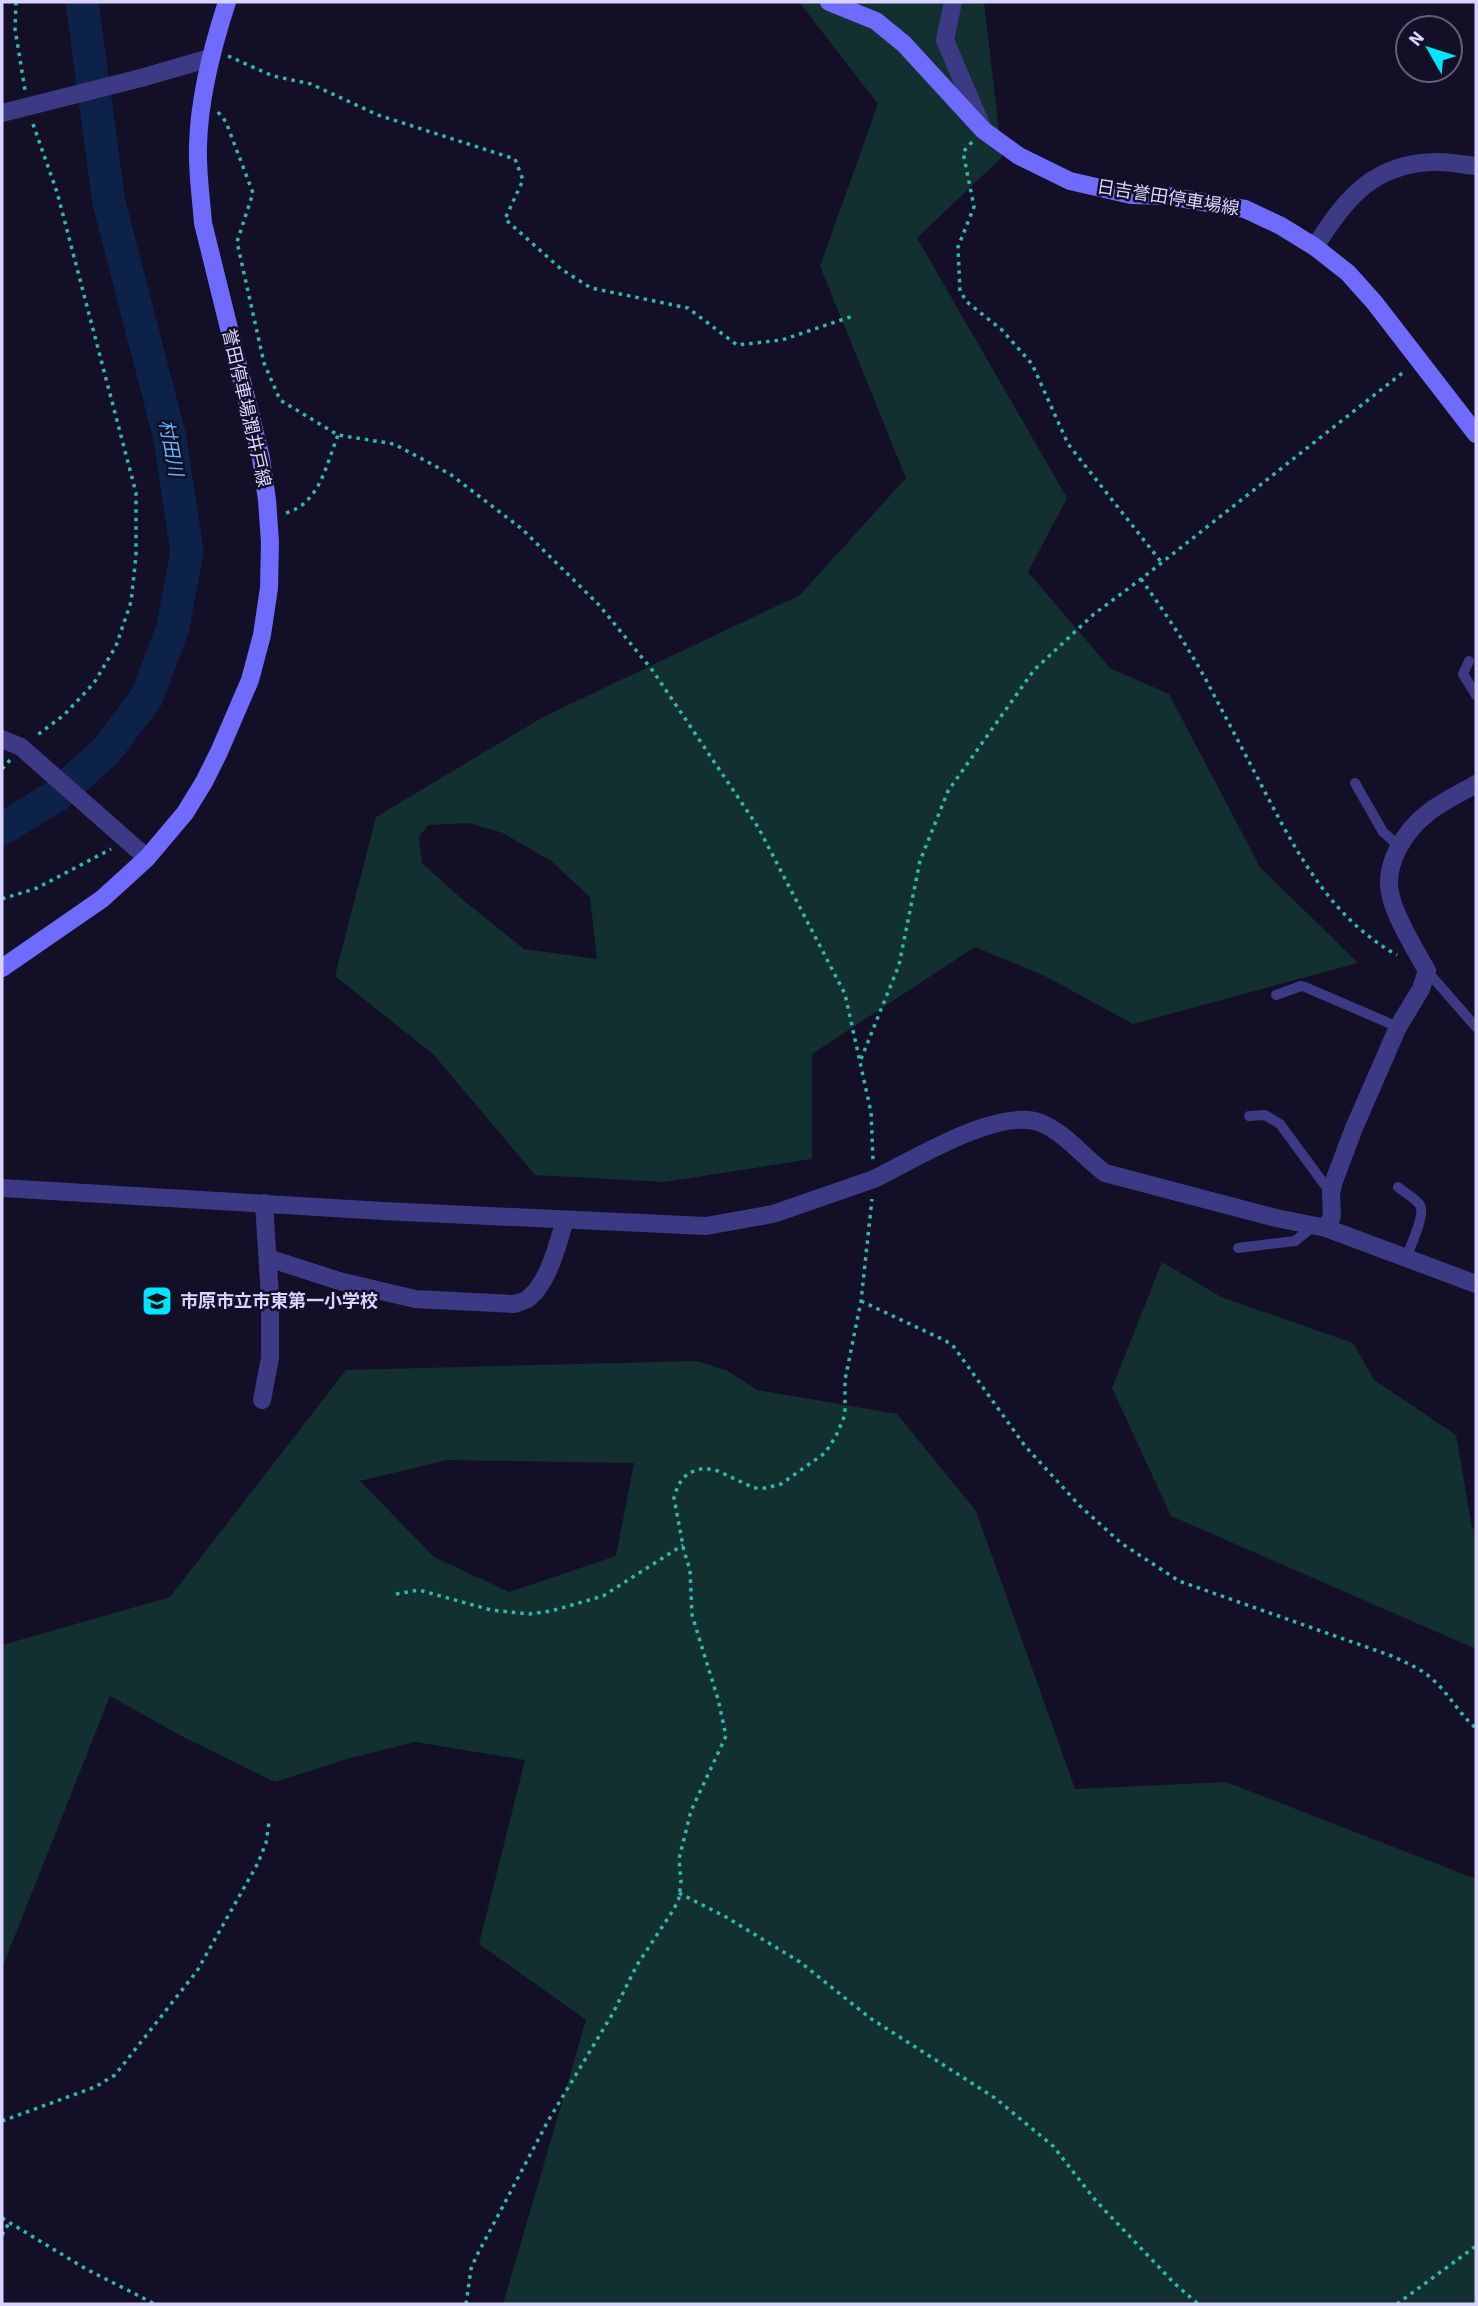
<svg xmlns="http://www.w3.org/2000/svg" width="1478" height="2306" font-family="'Source Sans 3','Noto Sans JP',sans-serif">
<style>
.green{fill:#12302f;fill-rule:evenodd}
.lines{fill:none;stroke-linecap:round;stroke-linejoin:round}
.river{stroke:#0c2248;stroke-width:33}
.path{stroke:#2fb8b0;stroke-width:3.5;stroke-dasharray:3.5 5;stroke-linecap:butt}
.service{stroke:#3d3a85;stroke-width:10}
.minor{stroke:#3d3a85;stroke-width:18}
.tertiary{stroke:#3d3a85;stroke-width:18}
.secondary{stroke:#6f6bff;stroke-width:18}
.labels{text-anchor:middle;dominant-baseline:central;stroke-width:5;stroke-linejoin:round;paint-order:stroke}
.street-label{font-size:18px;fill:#d9d4ff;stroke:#130f26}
.poi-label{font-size:18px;font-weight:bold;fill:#d9d4ff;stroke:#130f26;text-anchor:start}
.water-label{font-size:19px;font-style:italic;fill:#62b6ff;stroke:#130f26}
</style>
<rect width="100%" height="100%" fill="#130f26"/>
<!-- green -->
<g class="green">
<path d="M799 2H984L1002 157 917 238 1067 498 1028 572 1110 668 1169 694 1260 867 1358 963 1133 1024 1045 976 975 947 812 1054V1159L664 1182 535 1175 434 1055 335 976 376 817 543 717 800 595 906 478 820 266 878 104ZM468 823 503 833 551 861 590 897 597 959 524 949 463 900 422 863 419 837 428 825Z"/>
<polygon points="1162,1262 1221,1297 1353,1343 1374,1380 1456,1435 1472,1528 1476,1530 1476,1649 1171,1516 1112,1388"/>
<path d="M697 1361 728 1371 757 1390 897 1414 976 1511 1075 1789 1226 1782 1476 1879V2304H503L586 2020 479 1944 525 1760 415 1742 347 1759 275 1782 185 1738 110 1696 2 1968V1645L170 1597 346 1370ZM447 1460 634 1463 616 1556 509 1592 434 1557 360 1481Z"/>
</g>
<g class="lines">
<!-- river -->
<polyline class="river" points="2,829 56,796 106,751 147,697 173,627 187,552 170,438 109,203 82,2"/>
<!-- path -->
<g class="path">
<polyline points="16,2 15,29 25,90"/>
<polyline points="228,56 273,76 311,84 378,115 515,159 523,180 505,219 561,269 591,288 688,308 737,345 782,340 853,316"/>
<polyline points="218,112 226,122 253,193 237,242 264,363 280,400 338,435 394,444 450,474 522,529 599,605 653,671 758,827 845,994 871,1112 873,1160"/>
<polyline points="33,124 57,192 136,493 136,556 131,602 116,646 94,683 64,715 36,736"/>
<polyline points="972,142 963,152 974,207 958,247 960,291 967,302 1002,330 1032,364 1068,444 1162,563"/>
<path d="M286 513C320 503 326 465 338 435"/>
<path d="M1141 579C1164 611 1186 644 1205 678 1225 716 1245 754 1265 792 1298 855 1332 919 1397 955"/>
<polyline points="2,769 10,760"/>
<polyline points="2,899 37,888 111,849"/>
<polyline points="861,1059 899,965 920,861 948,791 1034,670 1094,614 1141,579 1406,370"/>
<path d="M861 1301 946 1341 954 1347 1025 1446 1080 1506 1121 1543 1179 1581 1392 1656C1406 1663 1420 1668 1431 1678 1449 1693 1458 1713 1476 1728"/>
<polyline points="396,1594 419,1590 491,1610 529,1614 551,1611 603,1596 683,1545"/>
<polyline points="679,1893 726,1917 800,1962 870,2018 995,2098 1053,2146 1096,2201 1174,2283 1198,2304"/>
<polyline points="2,2121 95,2087 115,2075 197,1971 258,1863 266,1843 269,1822"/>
<polyline points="2,2218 86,2269 155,2304"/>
<polyline points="2,2235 9,2223"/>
<polyline points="466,2304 471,2269 476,2257 548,2121 613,2013 637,1965 674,1909 679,1898 681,1881 679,1859 691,1811 726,1736 718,1699 692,1615 690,1570 684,1551 674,1498 678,1485 688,1473 704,1468 718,1471 754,1488 766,1488 781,1484 825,1453 836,1436 845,1415 845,1380 861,1301 872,1199"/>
<polyline points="1397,2304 1476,2246"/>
</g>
<!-- service -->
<g class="service">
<polyline points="1469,661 1463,674 1476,695"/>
<polyline points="1355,783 1383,832 1399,846"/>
<polyline points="1427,971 1476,1027"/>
<polyline points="1276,995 1301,986 1305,987 1398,1027"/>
<polyline points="1249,1116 1265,1115 1280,1124 1330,1192"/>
<path d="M1398 1187C1405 1193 1415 1198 1420 1205 1426 1214 1410 1247 1406 1258"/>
<polyline points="1238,1248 1295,1241 1314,1226"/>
</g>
<!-- minor -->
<g class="minor">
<polyline points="953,2 945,40 982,127"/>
<path d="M1315 247C1346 197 1375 162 1438 162 1451 162 1464 165 1476 166"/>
<path d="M874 1179C913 1160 1000 1106 1041 1123 1067 1134 1083 1157 1105 1173L1276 1218 1326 1228 1476 1284"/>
<path d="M1326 1228 1332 1216 1331 1193 1334 1181 1354 1128 1398 1027 1421 989 1427 971C1416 951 1396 919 1391 897 1382 866 1405 830 1429 812 1443 801 1461 793 1476 784"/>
<path d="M268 1258 339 1281 415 1299 514 1304C520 1302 526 1301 530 1297 549 1281 558 1243 565 1220"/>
<polyline points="262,1400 270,1358 270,1297 264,1203"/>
</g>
<!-- tertiary -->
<g class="tertiary">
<polyline points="2,113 141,78 210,58"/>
<polyline points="2,739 21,747 147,858"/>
<polyline points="2,1188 383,1211 706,1226 773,1214 874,1179"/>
</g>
<!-- secondary -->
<g class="secondary">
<polyline points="829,2 876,21 904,44 983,130 1019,156 1070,181 1131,195 1167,196 1245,209 1281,226 1315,247 1348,273 1374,302 1476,434"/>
<path d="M2 968 102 899 147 858 185 813 204 782 219 752 250 680 262 635 269 588 270 542 267 500 261 458 203 223C201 197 197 171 198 146 199 97 212 48 227 2"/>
</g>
</g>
<!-- icons -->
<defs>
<g id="school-square" transform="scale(1.575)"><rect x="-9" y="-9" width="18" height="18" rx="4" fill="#00e5ff" stroke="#130f26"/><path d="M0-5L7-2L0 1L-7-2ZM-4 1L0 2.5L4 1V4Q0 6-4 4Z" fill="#111"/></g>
</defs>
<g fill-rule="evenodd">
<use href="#school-square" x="157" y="1301"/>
</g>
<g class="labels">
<!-- street labels -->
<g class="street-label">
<text transform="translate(1168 198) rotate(9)">日吉誉田停車場線</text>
<text transform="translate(246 408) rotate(77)">誉田停車場潤井戸線</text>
</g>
<!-- poi labels -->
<g class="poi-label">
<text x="180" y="1301">市原市立市東第一小学校</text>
</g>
<!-- water labels -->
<g class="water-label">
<text transform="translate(170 448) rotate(79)">村田川</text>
</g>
</g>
<!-- border -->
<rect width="1478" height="2306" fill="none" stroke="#d9d4ff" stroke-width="7"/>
<!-- north arrow -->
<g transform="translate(1429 49) rotate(309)"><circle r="33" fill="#130f26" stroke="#625e7d" stroke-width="2"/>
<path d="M0-5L12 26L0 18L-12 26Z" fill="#00e5ff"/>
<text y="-10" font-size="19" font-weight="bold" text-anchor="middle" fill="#d9d4ff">N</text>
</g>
</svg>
